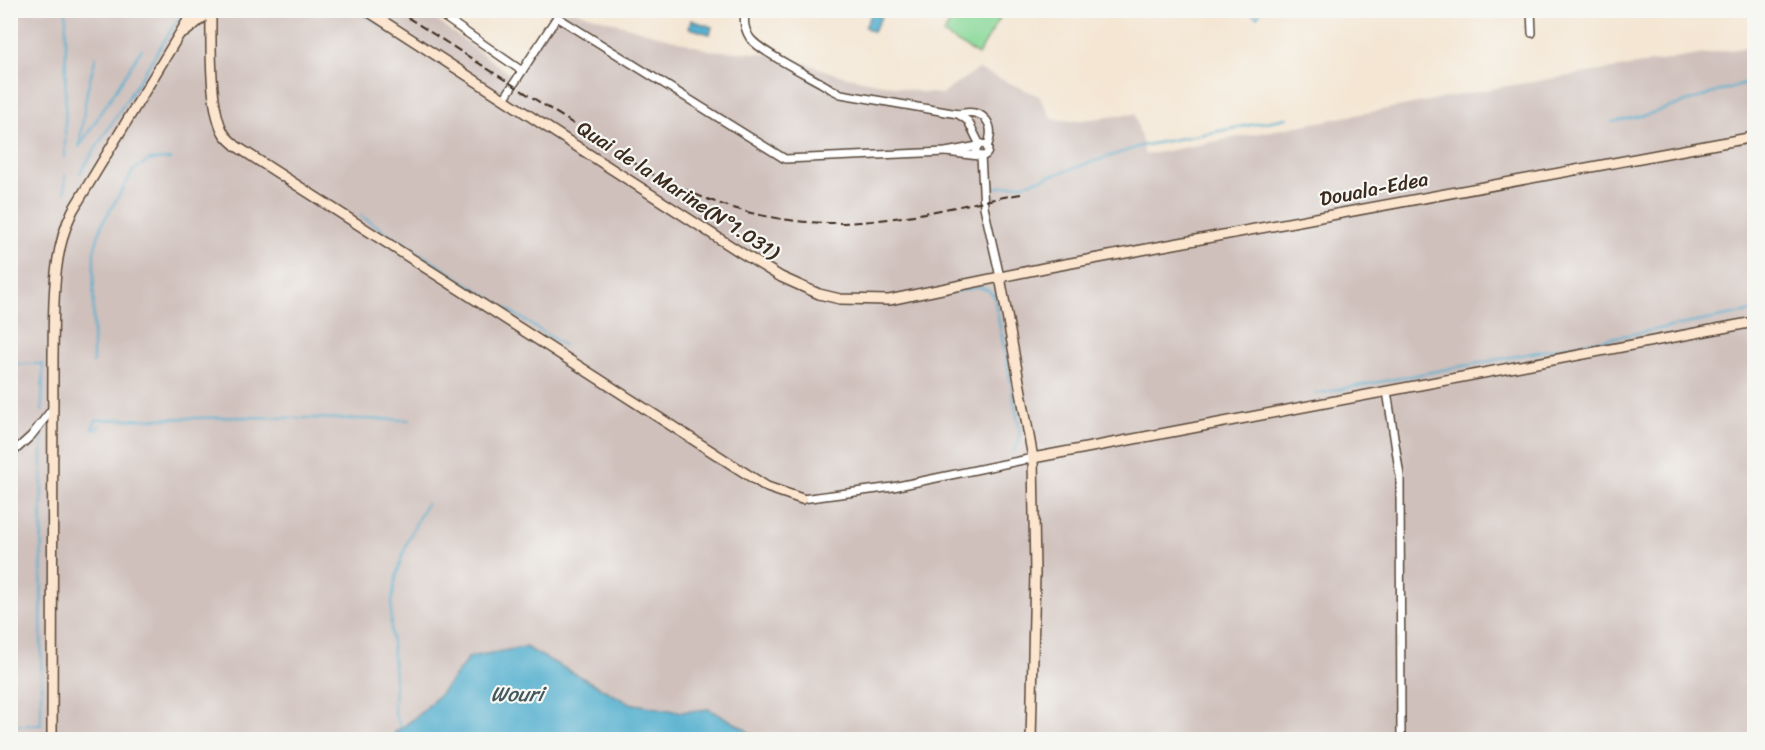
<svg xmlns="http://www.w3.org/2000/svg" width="1765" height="750" font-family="Sriracha,sans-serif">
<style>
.industrial{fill:#cfc0bb}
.green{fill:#88d898;stroke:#62815b;stroke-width:1.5}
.water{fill:#4fadce;stroke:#456c76;stroke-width:1.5}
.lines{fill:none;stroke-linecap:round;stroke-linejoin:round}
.stream{stroke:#4fadce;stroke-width:2}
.street-casing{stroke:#574639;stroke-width:10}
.secondary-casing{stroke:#574639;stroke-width:12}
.street{stroke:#fff;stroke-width:7}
.secondary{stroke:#fce5cf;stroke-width:9}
.rail{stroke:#3b2a1e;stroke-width:2;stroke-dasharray:9 4.5;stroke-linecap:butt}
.labels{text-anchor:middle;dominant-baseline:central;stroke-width:4.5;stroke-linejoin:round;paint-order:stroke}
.street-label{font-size:20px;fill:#3b2a1e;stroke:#f6f6f2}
.water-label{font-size:21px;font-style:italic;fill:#42585c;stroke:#f6f6f2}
</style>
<rect width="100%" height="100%" fill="#f6f6f2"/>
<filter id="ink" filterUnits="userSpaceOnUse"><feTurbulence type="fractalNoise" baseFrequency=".0167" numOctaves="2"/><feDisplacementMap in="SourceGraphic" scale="12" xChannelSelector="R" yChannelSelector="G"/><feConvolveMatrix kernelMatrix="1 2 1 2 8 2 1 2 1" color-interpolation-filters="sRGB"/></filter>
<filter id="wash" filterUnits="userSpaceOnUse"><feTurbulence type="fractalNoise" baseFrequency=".008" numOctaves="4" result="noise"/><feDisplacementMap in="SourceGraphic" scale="24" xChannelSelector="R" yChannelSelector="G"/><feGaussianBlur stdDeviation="1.35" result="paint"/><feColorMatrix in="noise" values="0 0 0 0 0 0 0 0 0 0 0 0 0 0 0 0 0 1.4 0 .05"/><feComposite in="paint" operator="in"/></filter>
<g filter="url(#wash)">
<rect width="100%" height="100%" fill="#f4e6d3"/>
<!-- industrial -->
<polygon class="industrial" points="10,11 424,11 511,75 554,11 574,11 709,50 783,55 838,75 921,92 942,94 978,69 1039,96 1052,119 1072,121 1135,114 1145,155 1507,86 1754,46 1754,739 759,739 740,726 709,709 681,712 629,703 525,647 469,657 444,692 411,722 396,731 395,739 11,739"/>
<!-- green -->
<polygon class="green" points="957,11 988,11 1000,18 978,55 943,34"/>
<!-- water -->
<g class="water">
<polygon points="873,11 884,12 873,32 865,27"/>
<polygon points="691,20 712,27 710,34 689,28"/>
<path d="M525 647 629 703 681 712 709 709 740 726 759 739H395V732C427 712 448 686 469 657Z"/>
</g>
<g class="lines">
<!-- stream -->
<g class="stream">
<polyline points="358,10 392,32"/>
<polyline points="1247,10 1257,17 1261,11"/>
<polyline points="96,56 87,91 79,147 142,49"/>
<polyline points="1612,122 1646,115 1754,80"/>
<polyline points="65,158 66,10"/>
<polyline points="80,173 184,10"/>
<polyline points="993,188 1029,183 1141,146 1287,118"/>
<polyline points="65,192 65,175"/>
<polyline points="361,216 563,345"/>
<polyline points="919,298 979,287 988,290 994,296 1020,431 1019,442 1013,452"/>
<polyline points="93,363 94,251 102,224 134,170 150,160 170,159"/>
<polyline points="10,364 43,364 42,411"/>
<polyline points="1315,394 1754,311"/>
<polyline points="100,425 97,429 92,429 96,420 247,417 410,420"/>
<polyline points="10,725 41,725 42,427"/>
<path d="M402 727C389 712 396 699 395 680 394 659 390 637 391 616 392 577 407 536 427 503"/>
</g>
</g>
</g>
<g filter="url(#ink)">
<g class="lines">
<!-- street casing -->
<g class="street-casing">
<g id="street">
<polyline points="434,10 522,71"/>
<path d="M746 10C743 20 744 29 750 38 760 52 814 78 831 89L841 94 958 114C983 108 997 123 987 147"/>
<polyline points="1531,10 1532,33"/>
<polyline points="504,99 557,17 785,159 946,152 978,146"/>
<polyline points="958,114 968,121 980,145"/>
<circle cx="982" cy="150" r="6"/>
<polyline points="946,152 979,156"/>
<polyline points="981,156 984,207 1000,277"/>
<polyline points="1387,391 1400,476 1401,740"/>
<polyline points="10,455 31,436 53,408"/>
<polyline points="802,499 893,487 1033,458"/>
</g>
</g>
<!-- secondary casing -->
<g class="secondary-casing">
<g id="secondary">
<path d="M211 10C211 42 209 106 223 132 226 138 232 142 236 146L767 487 802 499"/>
<polyline points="366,10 740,252 781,277 819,294 840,299 889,300 1044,268 1754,137"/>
<polyline points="185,32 212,10"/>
<polyline points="1000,277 1033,458 1035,573 1031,740"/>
<polyline points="1033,458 1754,322"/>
<path d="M52 740 53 356C54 308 51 254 73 210L194 10"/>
</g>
</g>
<!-- street -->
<use href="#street" class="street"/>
<!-- secondary -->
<use href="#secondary" class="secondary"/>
<!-- rail -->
<path class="rail" d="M396 10 650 173C716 208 784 228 860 222 914 218 968 203 1021 194"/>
</g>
</g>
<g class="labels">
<!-- street labels -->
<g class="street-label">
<text transform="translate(1374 189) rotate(-11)">Douala-Edea</text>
<text transform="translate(678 190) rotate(33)">Quai de la Marine(N°1.031)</text>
</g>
<!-- water labels -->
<g class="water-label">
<text x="517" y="694">Wouri</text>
</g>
</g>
<!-- margin -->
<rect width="1765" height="750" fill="none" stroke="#f6f6f2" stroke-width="36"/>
</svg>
